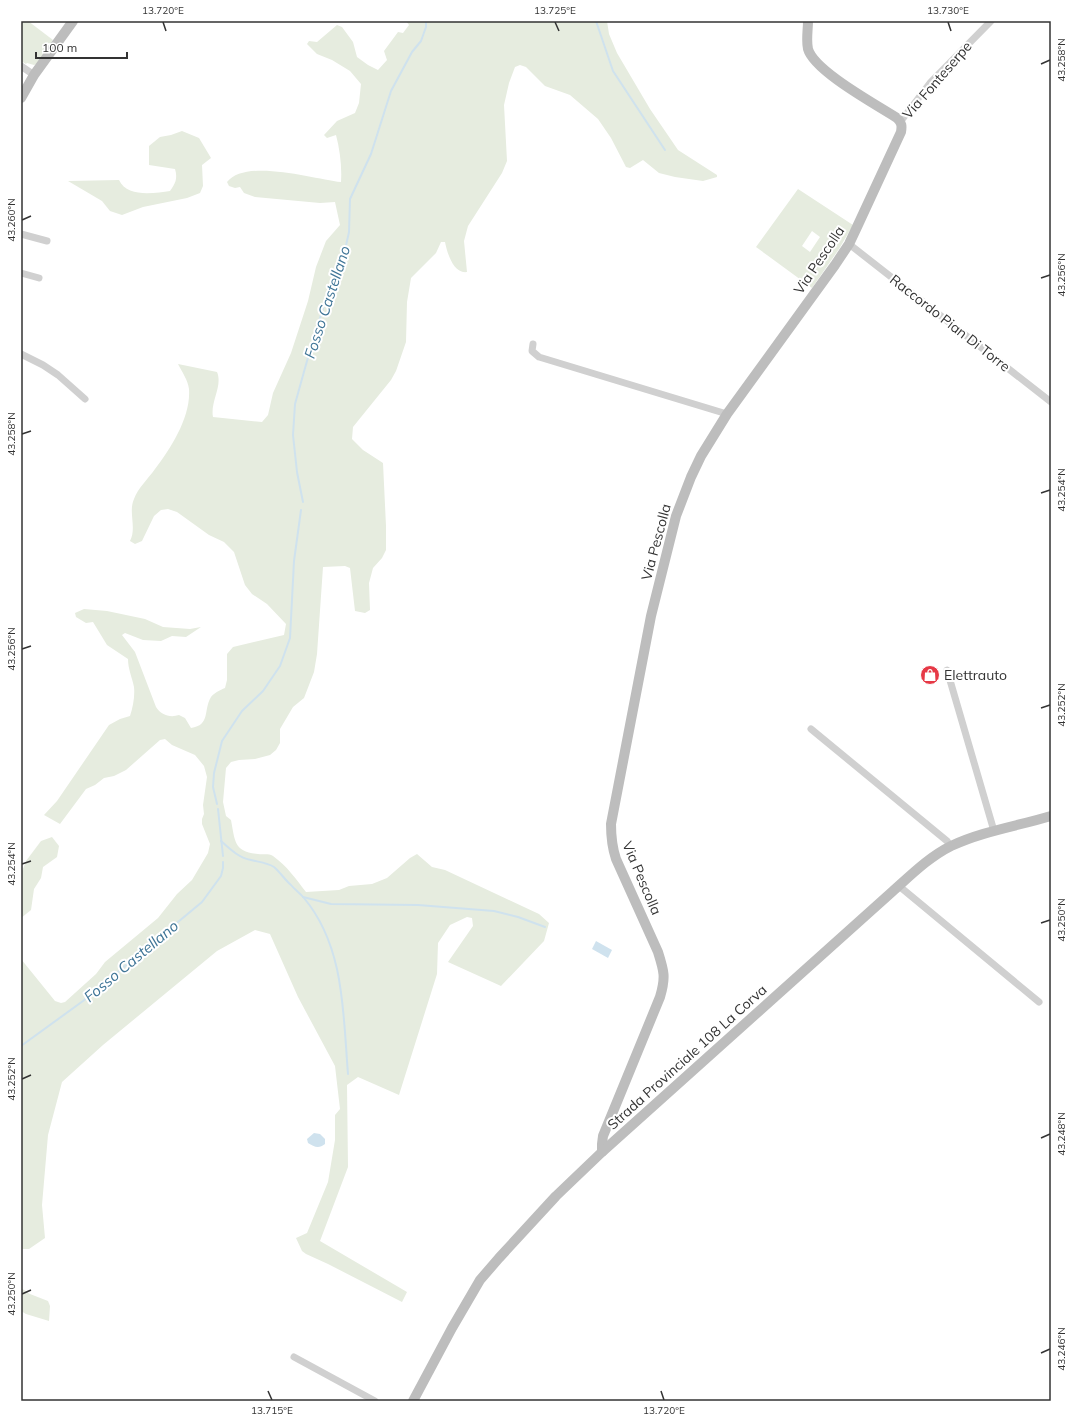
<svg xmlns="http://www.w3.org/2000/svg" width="1072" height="1422" font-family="Mulish,sans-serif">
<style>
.green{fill:#e6ecdf;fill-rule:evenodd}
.water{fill:#cfe2ee}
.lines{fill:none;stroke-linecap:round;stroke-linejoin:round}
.stream{stroke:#cfe2ee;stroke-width:2}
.street{stroke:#d0d0d0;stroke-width:7}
.secondary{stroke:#bdbdbd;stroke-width:10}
.ticks{fill:none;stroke:#333;stroke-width:1.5}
.labels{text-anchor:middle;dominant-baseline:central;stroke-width:4;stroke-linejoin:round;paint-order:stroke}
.street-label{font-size:14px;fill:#333;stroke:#fff}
.poi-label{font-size:14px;fill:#333;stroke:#fff;text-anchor:start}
.water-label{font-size:15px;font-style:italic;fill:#3f7597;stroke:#fff}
.neatline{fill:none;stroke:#333;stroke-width:1.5}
.ticks-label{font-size:10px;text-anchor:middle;fill:#333}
</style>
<rect width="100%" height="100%" fill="#fff"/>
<!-- green -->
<g class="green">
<polygon points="21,21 28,21 53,40 37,64 34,65 27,63 26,64 21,61"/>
<path d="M406 21H607L609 34 617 53 650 109 678 150 717 175V177L703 181 675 177 659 173 643 160 630 168 626 167 611 138 598 119 570 95 545 86 526 67 520 65 515 67 509 83 504 105 507 161 502 173 468 226 464 241 467 272C453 274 447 252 445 242H441L436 253 411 278 407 302 406 342 396 371 391 380 353 427 352 439 363 450 383 463 386 526V550L382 558 373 568 369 583 370 610 365 613 355 611 350 568 345 566 323 567 317 654 314 672 304 698 293 707 280 729V743L276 750 270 755 255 759 239 760 231 762 226 768 223 802 226 816 231 820C235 841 234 852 258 854 263 855 268 853 273 856 287 866 296 879 306 892L339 890 349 886 372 884 387 878 410 858 417 854 432 867 445 870 539 914 549 923 544 941 501 986 448 962 473 926 472 918 467 917 450 925 438 943 437 974 399 1095 358 1077 347 1085 348 1167 320 1241 407 1292 402 1302 328 1264 306 1254 302 1251 296 1238 307 1233 328 1182 335 1140V1115L340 1109 335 1066 298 997 270 934 255 930 217 951 103 1045 62 1082 48 1135 42 1205 45 1238 29 1249H21V959L55 1001 61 1003 65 1002 96 974 105 962 158 918 177 894 192 880 208 853 210 844 202 824V819L204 814 203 805 207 777 204 766 195 755 172 745 165 739 160 740 126 770 114 776 104 778 95 785 86 789 60 824 44 815 57 801 109 725 120 719 130 716C133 707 135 696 134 687 132 677 128 669 128 659L107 645 93 622 86 623 76 617 75 613 84 609 107 611 145 619 163 627 190 629 201 627 186 637 172 636 161 641 143 640 125 633 122 635 135 652 156 707C161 715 170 718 179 715L185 718 191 728C211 725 203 710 211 697 214 693 220 690 225 688L227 680V654L233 647 284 635 286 624 267 604 252 594 245 585 234 552 224 542 209 535 177 512 168 509 161 510 154 516 142 541 135 544 130 541C137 528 128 512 134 499 138 488 148 479 155 469 171 448 191 417 189 389 188 380 182 372 178 364L217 372C223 386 210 402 213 417L262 422 268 415 273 393 291 353 308 301 316 267 326 241 340 225 335 202 320 203 255 197 244 193 240 187 235 188 229 186 227 182C246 158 314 179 341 182 342 167 340 150 336 135L327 138 324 135 337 121 355 113 359 103 361 84 350 71 332 60 317 54 307 44 309 41 317 42 337 25 342 27 353 42 357 57 368 65 378 70 387 60 384 51 398 32 403 33 409 25Z"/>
<path d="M182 131 199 138 211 158 202 165 203 186 200 193 187 198 143 207 122 215 110 211 102 201 68 181 119 180C127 198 155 193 170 191 175 184 178 179 175 169L149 165V146L160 137 171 135Z"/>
<path d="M798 189 853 225 839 249 812 288 756 247ZM812 231 820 237 810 252 802 246Z"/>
<polygon points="52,837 59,846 57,857 43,867 41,878 34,889 31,910 21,918 21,874 26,861 41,841"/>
<polygon points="21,1288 30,1294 48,1301 50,1306 49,1321 26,1314 21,1311"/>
</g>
<!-- water -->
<g class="water">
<polygon points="596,941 612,950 608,958 592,949"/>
<path d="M314 1133 320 1134 325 1139V1144C319 1149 314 1147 308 1143L307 1139Z"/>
</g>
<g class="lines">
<!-- stream -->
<g class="stream">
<polyline points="596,21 613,71 665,150"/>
<polyline points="303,502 297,472 293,435 295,404 307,361 324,305 343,259 349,232 350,199 371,154 391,91 412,52 421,41 426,27 426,21"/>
<polyline points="217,804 213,787 214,773 222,741 242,711 263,691 280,666 290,638 294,561 301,510"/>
<polyline points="218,809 223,856"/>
<path d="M221 841C230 849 239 858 251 860 259 862 268 863 274 867 280 872 285 880 291 885 295 890 300 893 304 898 345 947 343 1014 348 1074"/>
<polyline points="303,897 331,904 418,905 494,911 518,917 545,927"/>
<polyline points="21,1046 83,1001 202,902 221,876 223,868 223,862"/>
</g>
<!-- street -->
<g class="street">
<polyline points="21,66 34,75"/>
<polyline points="901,121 930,83 991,21"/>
<polyline points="21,234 47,241"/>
<polyline points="849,244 1051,402"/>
<polyline points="21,273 39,278"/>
<polyline points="533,344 532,351 539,357 727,414"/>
<polyline points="21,354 43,365 58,375 85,399"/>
<polyline points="947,670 994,831"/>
<polyline points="811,729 947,841 951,847"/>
<polyline points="899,886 1039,1002"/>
<polyline points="294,1357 375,1401"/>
</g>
<!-- secondary -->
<g class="secondary">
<polyline points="21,98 34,75 73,21"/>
<path d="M602 1152V1144L603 1136 660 997C666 977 664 971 658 952L616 859C612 847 611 837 611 824L651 616 676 516 691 477 701 456 727 414 835 265 849 244 857 227 901 132C902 126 902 123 897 118 877 105 814 71 808 49 806 40 808 30 808 21"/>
<path d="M413 1401 452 1328 480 1280 499 1258 556 1196 602 1152 893 891C911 875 929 857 951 846 983 831 1018 826 1051 816"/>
</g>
</g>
<!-- ticks -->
<path class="ticks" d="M163 22 166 31M555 22 559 31M948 22 951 31M1041 64 1050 60M22 220 31 216M1041 278 1050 275M22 434 31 431M1041 493 1050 490M22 649 31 646M1041 708 1050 705M22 864 31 861M1041 923 1050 920M22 1079 31 1075M1041 1138 1050 1134M22 1294 31 1290M1041 1353 1050 1349M268 1391 272 1400M661 1391 664 1400"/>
<!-- icons -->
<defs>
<g id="shop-disc" transform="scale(1)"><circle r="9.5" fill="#e63946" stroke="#fff"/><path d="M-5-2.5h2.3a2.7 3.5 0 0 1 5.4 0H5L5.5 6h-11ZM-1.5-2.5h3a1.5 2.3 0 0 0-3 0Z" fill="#fff"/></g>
</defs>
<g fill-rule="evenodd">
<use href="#shop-disc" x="930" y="675"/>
</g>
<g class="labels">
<!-- street labels -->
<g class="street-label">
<text transform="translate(937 80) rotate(-49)">Via Fonteserpe</text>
<text transform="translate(819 260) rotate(-56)">Via Pescolla</text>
<text transform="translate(950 323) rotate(38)">Raccordo Pian Di Torre</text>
<text transform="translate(656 542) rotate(-75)">Via Pescolla</text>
<text transform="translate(642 878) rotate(67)">Via Pescolla</text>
<text transform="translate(687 1057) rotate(-42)">Strada Provinciale 108 La Corva</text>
</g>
<!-- poi labels -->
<g class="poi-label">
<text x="944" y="675">Elettrauto</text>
</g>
<!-- water labels -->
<g class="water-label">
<text transform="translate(327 302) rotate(-72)">Fosso Castellano</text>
<text transform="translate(131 961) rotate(-40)">Fosso Castellano</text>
</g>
</g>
<!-- border -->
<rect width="1072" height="1422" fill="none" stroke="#ffffff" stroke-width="44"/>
<!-- scale -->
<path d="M36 52v6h91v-6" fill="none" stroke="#333333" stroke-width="2"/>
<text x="42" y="52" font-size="12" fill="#333333" stroke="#ffffff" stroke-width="3" paint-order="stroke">100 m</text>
<rect x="22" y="22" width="1028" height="1378" class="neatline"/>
<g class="ticks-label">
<text x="163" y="14">13.720°E</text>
<text x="555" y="14">13.725°E</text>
<text x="948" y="14">13.730°E</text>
<text transform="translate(1061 60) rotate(-90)" y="4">43.258°N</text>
<text transform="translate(11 220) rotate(-90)" y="4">43.260°N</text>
<text transform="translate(1061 275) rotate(-90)" y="4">43.256°N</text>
<text transform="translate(11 434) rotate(-90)" y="4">43.258°N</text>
<text transform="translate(1061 490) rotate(-90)" y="4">43.254°N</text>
<text transform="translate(11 649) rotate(-90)" y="4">43.256°N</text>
<text transform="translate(1061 705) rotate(-90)" y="4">43.252°N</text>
<text transform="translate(11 864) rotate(-90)" y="4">43.254°N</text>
<text transform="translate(1061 920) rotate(-90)" y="4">43.250°N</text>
<text transform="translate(11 1079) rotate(-90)" y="4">43.252°N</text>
<text transform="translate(1061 1134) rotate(-90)" y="4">43.248°N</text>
<text transform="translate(11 1294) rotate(-90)" y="4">43.250°N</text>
<text transform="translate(1061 1349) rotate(-90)" y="4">43.246°N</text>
<text x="272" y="1414">13.715°E</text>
<text x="664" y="1414">13.720°E</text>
</g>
</svg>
